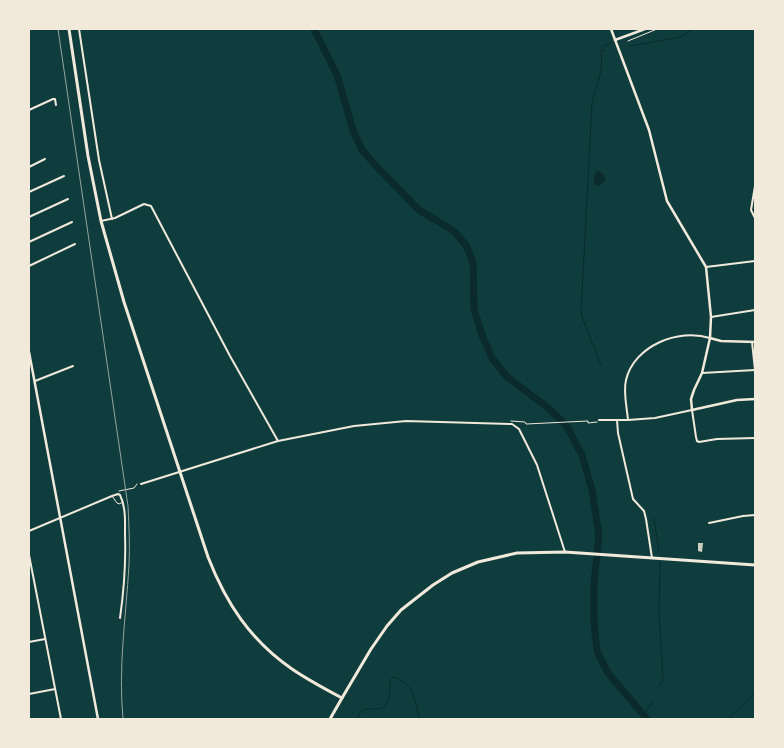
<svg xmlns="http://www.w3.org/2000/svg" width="784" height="748" font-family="Cabin,sans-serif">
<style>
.water{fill:#0a2a2b}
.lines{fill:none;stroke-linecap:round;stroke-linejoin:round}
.stream{stroke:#0a2a2b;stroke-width:1}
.river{stroke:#0a2a2b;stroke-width:7}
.building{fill:#cfcfc3}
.path{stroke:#f1e9da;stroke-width:1}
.service{stroke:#f1e9da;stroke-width:1}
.minor{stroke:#f1e9da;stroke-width:2}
.tertiary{stroke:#f1e9da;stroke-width:2.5}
.secondary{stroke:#f1e9da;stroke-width:3}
.primary{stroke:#f1e9da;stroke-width:3}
.rail{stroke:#97a49c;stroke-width:1}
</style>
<rect width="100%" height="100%" fill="#0f3d3e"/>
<!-- water -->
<path class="water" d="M597 171H599C603 173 606 177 605 181L598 186 594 184V177Z"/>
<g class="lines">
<!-- stream -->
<g class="stream">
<polyline points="630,46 681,37 692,29"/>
<polyline points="601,51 604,46 612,42"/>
<path d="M601 365 582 317 581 312 592 103C596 83 604 74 601 52L605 50"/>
<polyline points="654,518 659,551"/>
<polyline points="659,687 663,680 659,614 660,563"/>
<polyline points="644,715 652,702"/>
<path d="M357 719C362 703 374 712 385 707L389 699 390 681 393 677C413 681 416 703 419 719"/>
<polyline points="728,719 755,693"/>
</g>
<!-- river -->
<polyline class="river" points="314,29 337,75 353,130 362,150 378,168 419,210 454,231 466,245 473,263 474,309 482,335 492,358 507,377 547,407 566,425 582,455 592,490 599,536 594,583 594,623 597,651 608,673 647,719"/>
</g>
<!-- building -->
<polygon class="building" points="698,543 703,543 702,552 698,551"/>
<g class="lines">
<!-- path -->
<g class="path">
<polyline points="628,41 657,29"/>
<polyline points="511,421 525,422 526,424 588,421 588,423 597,422"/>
<polyline points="119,491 134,488 137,484"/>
</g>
<!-- service -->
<polyline class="service" points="112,496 117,503 120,504 122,502"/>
<!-- minor -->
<g class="minor">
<polyline points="79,29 99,160 112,219"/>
<polyline points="29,110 53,99 55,99 56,105"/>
<polyline points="29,167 45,159"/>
<polyline points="755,186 751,210 755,218"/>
<polyline points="29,192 64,176"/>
<polyline points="29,217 68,199"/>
<polyline points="101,221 115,218 144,204 151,206 230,356 278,441"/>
<polyline points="29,242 72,222"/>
<polyline points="29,266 75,244"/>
<polyline points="706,267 755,261"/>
<polyline points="711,317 755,310"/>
<polyline points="752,342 755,370"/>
<polyline points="702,373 755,370"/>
<polyline points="35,381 73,366"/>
<polyline points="599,420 628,420 655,418 692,410 696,437 697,441 699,442 717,439 755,438"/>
<polyline points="617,420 618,433 633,499 644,511 646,519 652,558"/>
<path d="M628 420C627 408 623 392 626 380 634 346 678 328 710 338"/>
<polyline points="141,484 278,441 354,426 406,421 512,424 519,429 537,465 565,552"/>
<polyline points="709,523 743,516 755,515"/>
<path d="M29 531 112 496 118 494 120 495C126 507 125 522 125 535 126 563 124 590 120 618"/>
<polyline points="29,555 61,719"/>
<polyline points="29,642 45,639"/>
<polyline points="29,694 55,689"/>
</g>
<!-- tertiary -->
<g class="tertiary">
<polyline points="611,29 649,130 667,201 706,267 711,317 710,338 702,373 694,390 691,399 692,410 737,400 755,399"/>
<polyline points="615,40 645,29"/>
<polyline points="710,338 721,341 755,342"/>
<polyline points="29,352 98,719"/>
</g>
<!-- secondary -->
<polyline class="secondary" points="342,698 371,649 387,626 401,610 433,585 452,573 478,562 517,553 565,552 755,565"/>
<!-- primary -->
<path class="primary" d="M69 29 88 156 101 221 124 302 208 557C226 603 250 640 292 669 308 680 325 689 342 698L330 719"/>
<!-- rail -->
<path class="rail" d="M58 29 128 506C129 526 130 546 129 565 126 617 118 667 123 719"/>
</g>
<!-- border -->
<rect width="784" height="748" fill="none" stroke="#f1e9da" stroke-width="60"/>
</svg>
